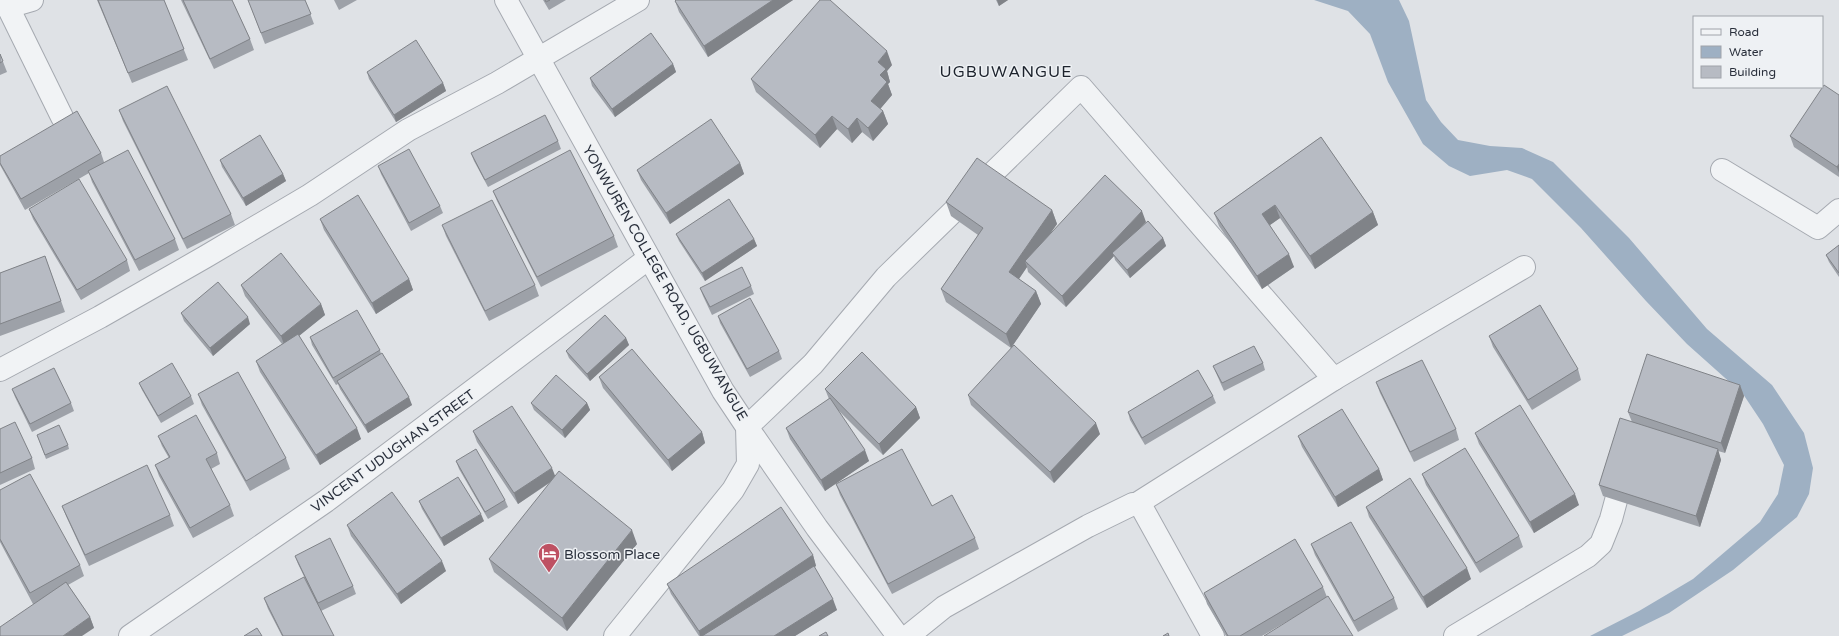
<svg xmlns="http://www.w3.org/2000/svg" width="1839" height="636" font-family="'Varela Round',sans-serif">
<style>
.water{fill:#9eb0c3}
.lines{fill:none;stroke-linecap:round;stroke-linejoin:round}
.street-casing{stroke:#a5a9b0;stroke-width:24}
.street{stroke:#f1f3f5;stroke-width:22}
.wall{fill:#9da1a8}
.shaded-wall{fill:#808388}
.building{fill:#b7bbc3;stroke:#808388}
.labels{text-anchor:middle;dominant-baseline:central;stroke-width:3;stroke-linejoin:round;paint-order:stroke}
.street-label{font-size:14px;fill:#2a303c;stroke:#eef1f4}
.poi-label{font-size:14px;fill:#2a303c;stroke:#eef1f4;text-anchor:start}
.quarter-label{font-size:16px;letter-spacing:1px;fill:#1c222c;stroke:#eef1f4}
</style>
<rect width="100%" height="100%" fill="#dfe2e6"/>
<!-- water -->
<polygon class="water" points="1314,0 1399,0 1409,21 1426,100 1441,122 1458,140 1490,146 1522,148 1553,162 1629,238 1707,329 1772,385 1804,433 1813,468 1809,494 1797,517 1733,570 1669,613 1622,636 1590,636 1639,611 1693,579 1760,522 1778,494 1784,465 1763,424 1743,394 1687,344 1646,301 1581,228 1532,179 1507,170 1470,176 1449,166 1423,144 1388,82 1370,34 1348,11"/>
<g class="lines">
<!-- street casing -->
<g class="street-casing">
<g id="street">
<polyline points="4,0 8,7 32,0"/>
<polyline points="506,0 723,391 747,427 748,464 733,490 615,636"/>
<polyline points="8,7 62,117"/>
<polyline points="1722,170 1818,228 1839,210"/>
<polyline points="0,370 100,317 205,257 310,195 408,130 497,83 638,0"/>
<polyline points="1135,505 1334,379"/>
<polyline points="130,636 326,501 649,258"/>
<polyline points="898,636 817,528 747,427 813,364 886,277 1081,87 1334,379 1524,267"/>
<polyline points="908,636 944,607 1088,526 1133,504 1141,506 1213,636"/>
<polyline points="1455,636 1588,556 1601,544 1611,519 1624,471"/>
</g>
</g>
<!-- street -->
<use href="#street" class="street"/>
</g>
<!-- wall -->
<g class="wall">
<polygon points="97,0 164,0 188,60 132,83"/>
<polygon points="181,0 232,0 250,39 254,50 214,69"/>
<polygon points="248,0 305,0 314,24 265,44"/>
<polygon points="334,0 357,0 339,10"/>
<polygon points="543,0 566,0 549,10"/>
<polygon points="793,0 708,57 679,12 675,1"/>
<polygon points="996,0 1008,0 999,6"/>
<polygon points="0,54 7,72 0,75"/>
<polygon points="673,64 676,72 615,117 592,86 590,78"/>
<polygon points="892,65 887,71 890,82 888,84 892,95 880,109 883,111 888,124 873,141 862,132 852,143 837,129 820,148 756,92 751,79"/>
<polygon points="367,72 443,83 446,91 396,122 369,79"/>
<polygon points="1839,95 1839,177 1794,147 1790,136"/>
<polygon points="119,110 231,214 235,225 187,249 123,121"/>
<polygon points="1321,137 1373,212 1378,225 1315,269 1280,218 1270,225 1294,267 1262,289 1219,226 1214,213"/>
<polygon points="558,141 561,149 488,187 474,161 471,153"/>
<polygon points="101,153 104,162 175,239 179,250 139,271 92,182 89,173 25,210 0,165 0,156"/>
<polygon points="220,160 283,174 286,181 246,206 222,167"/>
<polygon points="740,163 744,174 670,224 641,180 637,170"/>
<polygon points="378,166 440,206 443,213 411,231 381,174"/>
<polygon points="493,191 614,236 618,247 541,287 497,201"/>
<polygon points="946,202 1052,210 1057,224 1049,235 1146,222 1140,228 1163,238 1166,246 1130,278 1115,260 1114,256 1066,307 1028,272 1027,267 1019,279 1036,291 1041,304 1011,348 946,302 941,289 978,235 951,216"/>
<polygon points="29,209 127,260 130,271 81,300 33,219"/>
<polygon points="320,219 409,279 413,290 376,314 324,230"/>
<polygon points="442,225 535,285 539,296 489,321 446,236"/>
<polygon points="676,234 754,239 757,246 705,281 679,241"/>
<polygon points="1839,245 1839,277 1829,262 1826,255"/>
<polygon points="45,256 65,312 0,336 0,273"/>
<polygon points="241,285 321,304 325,315 299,336 361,439 320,465 260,372 256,361 282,344 245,296"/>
<polygon points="751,286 754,294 712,315 703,296 700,288"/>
<polygon points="181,313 250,324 213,356 184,321"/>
<polygon points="718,316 779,351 782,359 750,377 720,323"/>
<polygon points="1489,336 1578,369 1581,380 1532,410 1493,347"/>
<polygon points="310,337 380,350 381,354 412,405 368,433 340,389 338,384 336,385 312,345"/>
<polygon points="626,338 629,345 590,381 569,358 566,351"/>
<polygon points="1263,363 1265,370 1224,391 1216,373 1213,366"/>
<polygon points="599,377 702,432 705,443 672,471 603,388"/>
<polygon points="1376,382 1456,429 1459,440 1414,462 1380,393"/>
<polygon points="139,383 191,396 194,404 161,423 142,390"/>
<polygon points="1740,385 1744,396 1725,453 1718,451 1721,460 1700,527 1603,496 1599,485 1632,422 1628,412"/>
<polygon points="12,389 71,403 74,411 32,432 15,397"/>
<polygon points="825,389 916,407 920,418 883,455 837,409 869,461 825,491 790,439 786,428 829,399"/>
<polygon points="198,394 286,458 290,469 250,491 202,405"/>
<polygon points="968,395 1100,434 1054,483 971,405"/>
<polygon points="1213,396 1216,403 1145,445 1130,420 1128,412"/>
<polygon points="531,403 587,403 590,410 565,438 534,410"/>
<polygon points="0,429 32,458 35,469 0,485"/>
<polygon points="473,431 555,476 637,544 567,631 494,572 489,559 551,482 518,504 477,442"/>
<polygon points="1475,433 1579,505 1534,533 1479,444"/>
<polygon points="37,435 68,445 69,449 46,459"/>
<polygon points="158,436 217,453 220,464 211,469 230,505 234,516 193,538 159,476 155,465 169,458 162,446"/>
<polygon points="1298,436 1379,469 1383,480 1338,507 1302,447"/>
<polygon points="456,461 505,500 508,507 488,519 459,469"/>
<polygon points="1422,474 1519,536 1523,547 1480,573 1426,485"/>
<polygon points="836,484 975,538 979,549 892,594 840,495"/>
<polygon points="0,490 80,565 84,576 68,585 90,617 94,628 33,604 0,542"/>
<polygon points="419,501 484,521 444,546 422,509"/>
<polygon points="62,506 170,515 174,526 89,566 66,516"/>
<polygon points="1366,507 1471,579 1427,608 1369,517"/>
<polygon points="347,525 446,571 401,604 351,536"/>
<polygon points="1311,544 1394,598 1398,609 1358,632 1315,555"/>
<polygon points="813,555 816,566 814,567 837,610 795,636 699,636 671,594 667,584"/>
<polygon points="295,556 353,586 356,594 321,611 334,636 282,636 268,609 264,598 314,597 298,564"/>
<polygon points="1323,587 1327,597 1298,615 1262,636 1226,636 1207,604 1204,593"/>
</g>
<!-- shaded-wall -->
<g class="shaded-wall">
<polygon points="773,0 793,0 708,57 704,46"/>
<polygon points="997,0 1008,0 999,6"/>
<polygon points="887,51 892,65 887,71 890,82 888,84 892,95 876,114 871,101 880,75 878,62"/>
<polygon points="673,64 676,72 615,117 612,109"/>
<polygon points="443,83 446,91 396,122 394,115"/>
<polygon points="883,111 888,124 873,141 868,128"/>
<polygon points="832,116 837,129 820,148 815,135"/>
<polygon points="857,118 862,132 852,143 848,129"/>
<polygon points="740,163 744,174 670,224 666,213"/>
<polygon points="1839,164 1839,173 1837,167"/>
<polygon points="283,174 286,181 246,206 243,198"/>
<polygon points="1275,205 1280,218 1267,227 1262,214"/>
<polygon points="1052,210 1057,224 1028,265 1025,261 1027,267 1014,286 1009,272"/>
<polygon points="1142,211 1146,222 1114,255 1112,253 1114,256 1066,307 1062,296"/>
<polygon points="1373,212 1378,225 1315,269 1310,256"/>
<polygon points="1163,238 1166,246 1130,278 1127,270"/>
<polygon points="754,239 757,246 705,281 702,273"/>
<polygon points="1289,254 1294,267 1262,289 1257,276"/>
<polygon points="409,279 413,290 376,314 372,303"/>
<polygon points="1036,291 1041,304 1011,348 1006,334"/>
<polygon points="321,304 325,315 285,347 281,336"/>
<polygon points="248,317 250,324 213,356 210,348"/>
<polygon points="626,338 629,345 590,381 587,374"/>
<polygon points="1740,385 1744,396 1725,453 1721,443"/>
<polygon points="409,397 412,405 368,433 365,425"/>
<polygon points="587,403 590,410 565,438 562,430"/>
<polygon points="916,407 920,418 883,455 879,444"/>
<polygon points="1096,423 1100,434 1054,483 1050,472"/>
<polygon points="357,428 361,439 320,465 316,455"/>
<polygon points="702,432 705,443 672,471 668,460"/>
<polygon points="1718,449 1721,460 1700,527 1696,516"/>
<polygon points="865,450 869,461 825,491 821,480"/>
<polygon points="552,468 556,478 518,504 514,493"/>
<polygon points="1379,469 1383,480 1338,507 1335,497"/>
<polygon points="1575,494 1579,505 1534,533 1530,522"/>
<polygon points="481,514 484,521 444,546 441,538"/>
<polygon points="632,530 637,544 567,631 562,618"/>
<polygon points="813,555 816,566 712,636 700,636 699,631"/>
<polygon points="442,561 446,571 401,604 397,594"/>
<polygon points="1467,568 1471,579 1427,608 1423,597"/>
<polygon points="833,599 837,610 795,636 774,636"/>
<polygon points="90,617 94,628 82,636 63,636"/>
</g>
<!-- building -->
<g class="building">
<polygon points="98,0 164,0 184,49 128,73"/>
<polygon points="183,0 232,0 250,39 210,59"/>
<polygon points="248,0 305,0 311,14 261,33"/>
<polygon points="545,0 550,0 546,2"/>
<polygon points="676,0 773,0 704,46 675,1"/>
<polygon points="820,0 830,0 887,51 878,62 886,69 880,75 887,82 871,101 883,111 868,128 857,118 848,129 832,116 815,135 751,79"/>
<polygon points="651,33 673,64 612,109 590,78"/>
<polygon points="416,40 443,83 394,115 367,72"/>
<polygon points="0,54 3,61 0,63"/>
<polygon points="1824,85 1839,95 1839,164 1837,167 1790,136"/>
<polygon points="167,86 231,214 183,239 119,110"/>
<polygon points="77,111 101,153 21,199 0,163 0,156"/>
<polygon points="545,115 558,141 485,180 471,153"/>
<polygon points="711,119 740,163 666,213 637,170"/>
<polygon points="260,135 283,174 243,198 220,160"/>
<polygon points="1321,137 1373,212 1310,256 1275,205 1262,214 1289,254 1257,276 1214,213"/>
<polygon points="409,149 440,206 409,223 378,166"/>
<polygon points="128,150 175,239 135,260 88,171"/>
<polygon points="570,150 614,236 537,277 493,191"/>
<polygon points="977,158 1052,210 1009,272 1036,291 1006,334 941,289 983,228 946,202"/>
<polygon points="1105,175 1142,211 1062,296 1025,261"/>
<polygon points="79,179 127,260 77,290 29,209"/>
<polygon points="358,195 409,279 372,303 320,219"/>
<polygon points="729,199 754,239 702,273 676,234"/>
<polygon points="492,200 535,285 485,311 442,225"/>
<polygon points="1148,221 1163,238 1127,270 1112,253"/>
<polygon points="1839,245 1839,273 1826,255"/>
<polygon points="281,253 321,304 281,336 241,285"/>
<polygon points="45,256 61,301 0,324 0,273"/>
<polygon points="742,267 751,286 710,307 700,288"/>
<polygon points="218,282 248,317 210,348 181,313"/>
<polygon points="750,298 779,351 747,369 718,316"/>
<polygon points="1540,305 1578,369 1528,400 1489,336"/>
<polygon points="357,310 380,350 333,378 310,337"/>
<polygon points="605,315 626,338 587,374 566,351"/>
<polygon points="298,334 357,428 316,455 256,361"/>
<polygon points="1014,345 1096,423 1050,472 968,395"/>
<polygon points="1254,346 1263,363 1222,383 1213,366"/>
<polygon points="632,349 702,432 668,460 599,377"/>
<polygon points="862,352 916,407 879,444 825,389"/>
<polygon points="382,353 409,397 365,425 337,381"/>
<polygon points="1647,354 1740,385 1721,443 1628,412"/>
<polygon points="1422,360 1456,429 1410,452 1376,382"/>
<polygon points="172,363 191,396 158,416 139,383"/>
<polygon points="54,368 71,403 30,424 12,389"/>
<polygon points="1198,370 1213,396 1142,438 1128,412"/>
<polygon points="238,372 286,458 246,481 198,394"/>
<polygon points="556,375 587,403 562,430 531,403"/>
<polygon points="830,398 865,450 821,480 786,428"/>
<polygon points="1520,405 1575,494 1530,522 1475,433"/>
<polygon points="512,406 552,468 514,493 473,431"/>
<polygon points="1342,409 1379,469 1335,497 1298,436"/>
<polygon points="196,415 217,453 206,459 230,505 190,528 155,465 170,457 158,436"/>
<polygon points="1620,418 1718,449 1696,516 1599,485"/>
<polygon points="15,422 32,458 0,473 0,429"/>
<polygon points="59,425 68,445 45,455 37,435"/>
<polygon points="1465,448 1519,536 1476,563 1422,474"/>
<polygon points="476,449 505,500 485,512 456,461"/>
<polygon points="902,449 932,506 952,495 975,538 888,584 836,484"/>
<polygon points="147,465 170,515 85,555 62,506"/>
<polygon points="559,471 632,530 562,618 489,559"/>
<polygon points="30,474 80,565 30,593 0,539 0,490"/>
<polygon points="458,477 481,514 441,538 419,501"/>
<polygon points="1410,478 1467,568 1423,597 1366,507"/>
<polygon points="392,492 442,561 397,594 347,525"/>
<polygon points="781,507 813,555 699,631 667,584"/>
<polygon points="1351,522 1394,598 1354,621 1311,544"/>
<polygon points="330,538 353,586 318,603 295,556"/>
<polygon points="1295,539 1323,587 1240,636 1228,636 1204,593"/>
<polygon points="814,566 833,599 774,636 702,636"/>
<polygon points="304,577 334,636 283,636 264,598"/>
<polygon points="66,582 90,617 63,636 0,636 0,627"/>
<polygon points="1328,596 1353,636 1264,636"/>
<polygon points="257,628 262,636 244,636"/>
<polygon points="826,632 828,636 819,636"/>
<polygon points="1168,633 1169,636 1163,636"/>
</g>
<!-- icons -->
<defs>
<g id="hotel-pin" transform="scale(1.15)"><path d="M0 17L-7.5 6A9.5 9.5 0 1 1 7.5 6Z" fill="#be5163" stroke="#eef1f4"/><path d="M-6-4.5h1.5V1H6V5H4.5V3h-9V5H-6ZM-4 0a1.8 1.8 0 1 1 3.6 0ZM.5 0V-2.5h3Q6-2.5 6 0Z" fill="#fff"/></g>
</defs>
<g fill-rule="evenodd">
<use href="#hotel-pin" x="549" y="554"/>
</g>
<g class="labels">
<!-- street labels -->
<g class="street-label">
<text transform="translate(665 283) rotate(60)">YONWUREN COLLEGE ROAD, UGBUWANGUE</text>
<text transform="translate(393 451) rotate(-36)">VINCENT UDUGHAN STREET</text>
</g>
<!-- poi labels -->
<g class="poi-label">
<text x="564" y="554">Blossom Place</text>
</g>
<!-- quarter labels -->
<g class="quarter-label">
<text x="1006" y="72">UGBUWANGUE</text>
</g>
</g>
<!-- legend -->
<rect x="1693" y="16" width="130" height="72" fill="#eef1f4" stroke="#a0a4aa"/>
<rect x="1701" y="29" width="20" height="6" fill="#f1f3f5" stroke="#a0a4aa"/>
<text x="1729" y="36" font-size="12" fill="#2a303c">Road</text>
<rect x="1701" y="46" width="20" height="12" fill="#9eb0c3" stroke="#a0a4aa"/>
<text x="1729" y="56" font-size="12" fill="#2a303c">Water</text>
<rect x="1701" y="66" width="20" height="12" fill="#b7bbc3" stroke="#a0a4aa"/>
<text x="1729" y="76" font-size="12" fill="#2a303c">Building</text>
</svg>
